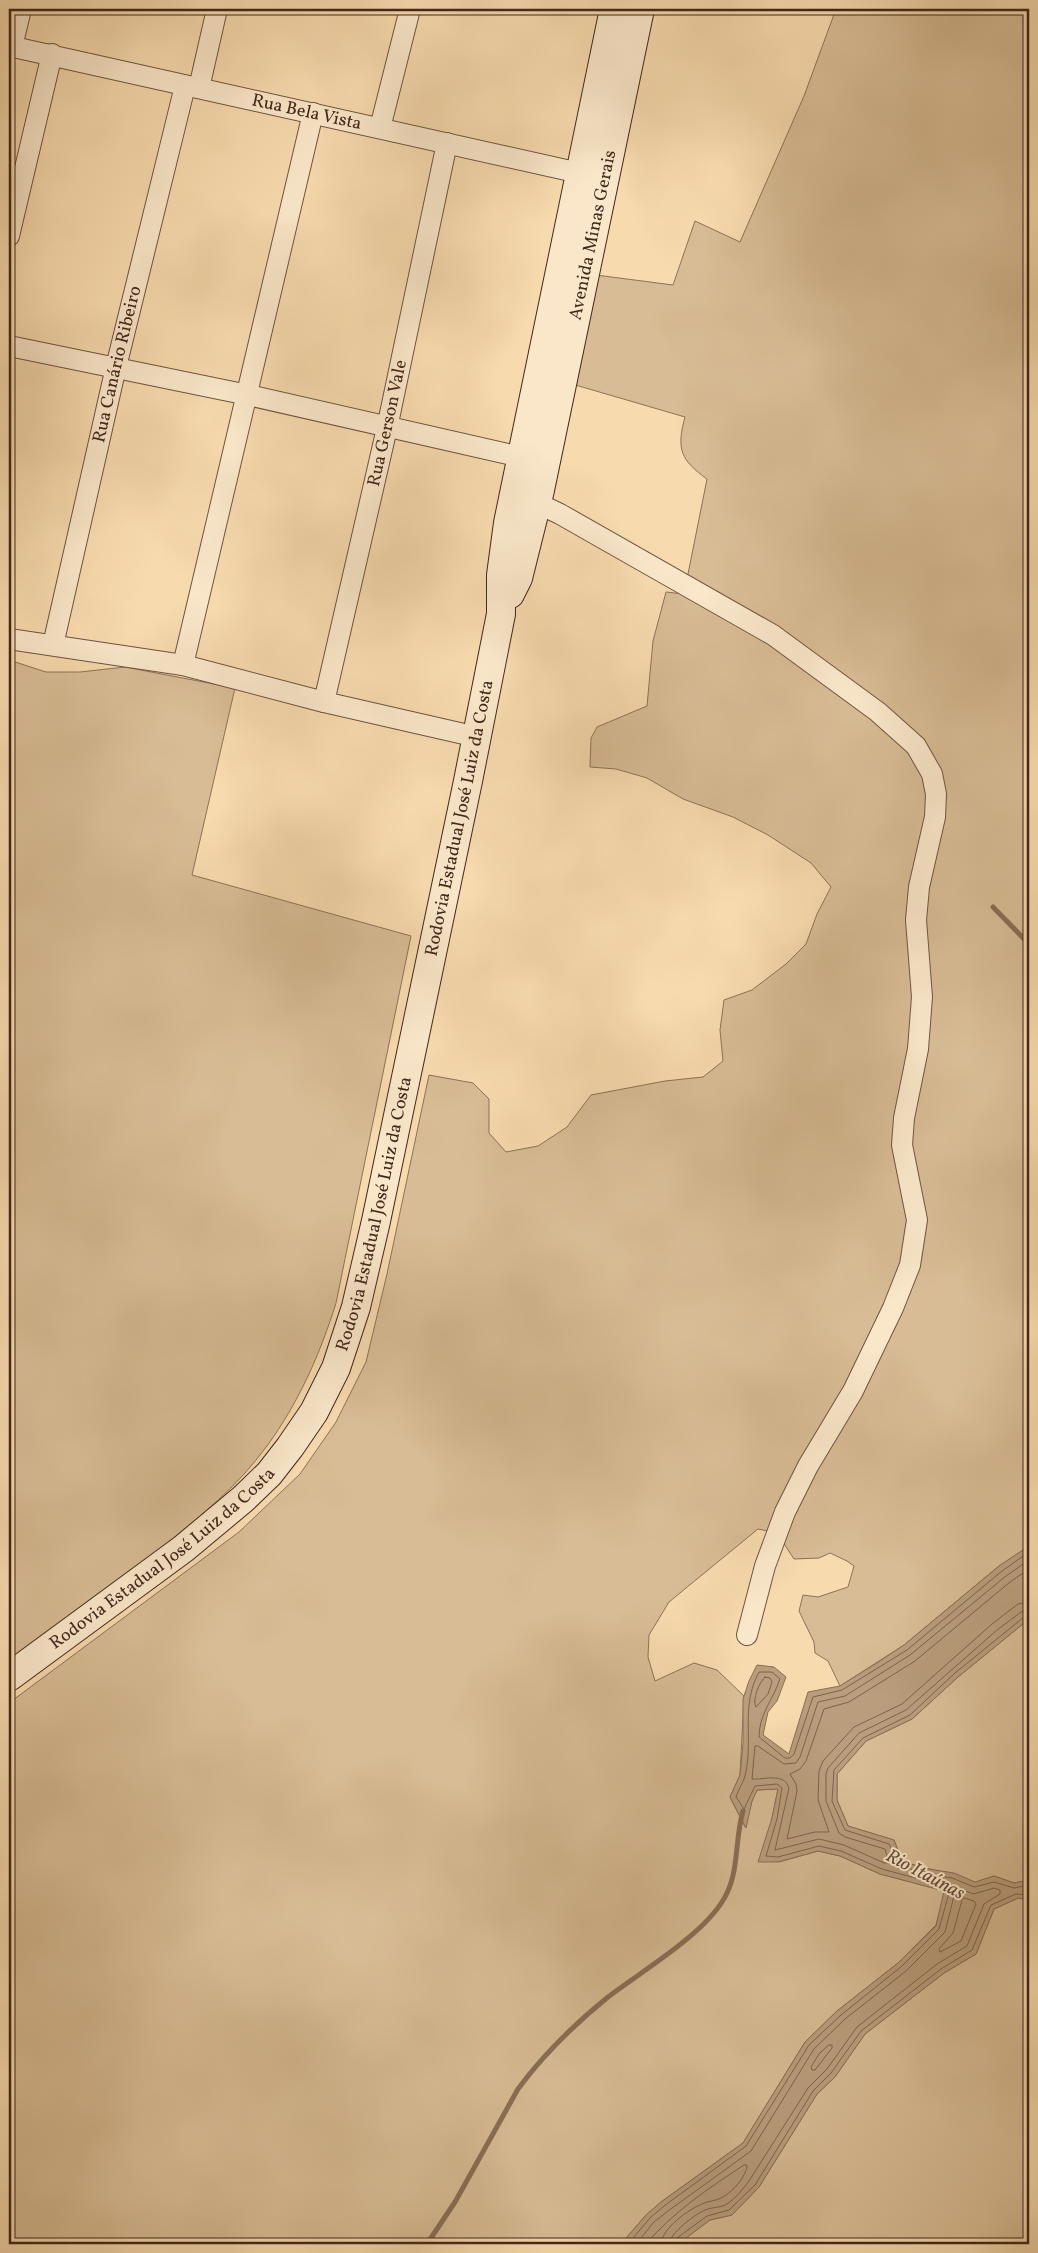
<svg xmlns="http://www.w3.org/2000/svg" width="1038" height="2253" font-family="Vollkorn,serif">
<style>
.green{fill:#d8bc95;stroke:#8d7258}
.water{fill:#b99d7c;stroke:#896e55}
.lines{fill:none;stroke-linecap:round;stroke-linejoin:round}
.shore{stroke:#7e624c;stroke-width:1}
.stream{stroke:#896e55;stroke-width:5}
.street-casing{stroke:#6f5440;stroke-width:22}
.secondary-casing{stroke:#42271b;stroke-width:30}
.street{stroke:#fae7ca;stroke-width:20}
.secondary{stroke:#fae7ca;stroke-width:28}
.labels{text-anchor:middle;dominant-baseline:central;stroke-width:4;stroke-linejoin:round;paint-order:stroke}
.street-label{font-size:18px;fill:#42271b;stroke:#fae7ca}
.water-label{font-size:19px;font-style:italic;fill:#664a38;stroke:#fae7ca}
</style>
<rect width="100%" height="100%" fill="#f7daae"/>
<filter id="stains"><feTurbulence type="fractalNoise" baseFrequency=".004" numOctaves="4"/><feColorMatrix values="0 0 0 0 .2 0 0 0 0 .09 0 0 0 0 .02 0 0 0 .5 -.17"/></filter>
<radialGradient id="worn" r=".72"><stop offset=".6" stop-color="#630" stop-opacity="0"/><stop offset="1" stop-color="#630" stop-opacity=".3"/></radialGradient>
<!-- green -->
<g class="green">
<path d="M836 9H1029V1546L999 1566 904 1645 840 1686 828 1661 815 1653 814 1642 799 1611 803 1595 818 1597 848 1587 854 1566 847 1561 830 1553 819 1558 794 1559 777 1533 758 1529 669 1602 649 1635 648 1657 655 1681 694 1663 717 1670 744 1696 740 1775 730 1797 745 1827 752 1801 757 1790 778 1789 772 1818 779 1862 818 1851 840 1856 880 1874 945 1891 936 1925 898 1963 837 2011 805 2042 743 2143 661 2202 646 2215 621 2244H9V1703L239 1532 300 1474 336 1422 366 1362 387 1274 429 1075 473 1083 489 1099V1133L506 1152 538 1146 567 1127 591 1095 665 1081 703 1077 723 1061 720 1030 724 1000 752 990 786 964 806 944 817 914 831 887 811 863 768 835 733 817 683 799 647 778 616 769 590 767 591 738 597 727 647 706 653 641 666 592 684 594 707 479C681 460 676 450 685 417L572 384 596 275 673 285 695 221 740 242 804 96Z"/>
<path d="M9 660 46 672H80L125 667 235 688 192 875 411 936 336 1303C320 1354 299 1402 267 1446 237 1487 200 1517 161 1548 111 1587 60 1624 9 1662Z"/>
<path d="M1029 1619V1880L1014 1883 994 1876 975 1883C951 1872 927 1870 902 1861L894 1840 848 1826 837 1800V1774L866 1741 912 1719 958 1677Z"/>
<polygon points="1018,1898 1029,1900 1029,2244 678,2244 710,2220 732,2215 759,2187 817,2094 835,2077 865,2034 944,1973 976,1954 994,1909"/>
</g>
<!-- water -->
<polygon class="water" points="1029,1546 1029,1619 958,1677 912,1719 866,1741 837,1774 837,1800 848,1826 894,1840 902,1861 923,1868 954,1873 975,1882 994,1876 1014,1883 1029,1880 1029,1900 1018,1898 994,1909 976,1954 944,1973 865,2034 835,2077 817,2094 759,2187 732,2215 710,2220 678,2244 621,2244 646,2215 661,2202 743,2143 805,2042 837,2011 898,1963 936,1926 944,1891 880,1874 840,1856 818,1851 778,1862 758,1862 772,1818 778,1789 757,1790 752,1801 746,1828 730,1797 740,1775 743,1743 743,1699 749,1681 757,1665 774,1667 786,1677 777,1701 768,1712 763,1735 789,1754 808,1692 840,1686 880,1661 904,1645 999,1566"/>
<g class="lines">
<!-- shore -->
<g class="shore">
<path d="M1029 1560 1006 1576 910 1655 845 1696 818 1702 800 1757 796 1763 784 1764 758 1746H755L752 1779C764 1780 784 1772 789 1788L775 1850 819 1839 844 1845 884 1863H889L885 1849 845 1837 839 1833 826 1801V1774L828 1768 859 1733 906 1710 997 1630 1021 1612 1029 1610"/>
<polyline points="1029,1569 1010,1582 915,1661 849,1702 824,1709 806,1761 800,1769 790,1774 796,1784 797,1791 787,1839 815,1832 829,1832 818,1800 819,1771 823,1761 854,1727 902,1704 992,1624 1018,1604 1029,1602"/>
<polyline points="1029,1616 1024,1617 955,1673 910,1715 863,1738 834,1770 832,1801 845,1830 889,1844 900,1865 922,1873 952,1878 974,1887 994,1882 1014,1888 1029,1885"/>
<path d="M765 1677 770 1678 772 1682 768 1694 756 1707C752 1699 759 1683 765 1677Z"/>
<polygon points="964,1898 974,1901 976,1904 961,1941 940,1952 939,1949 953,1933 962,1900"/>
<polygon points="829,2045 832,2045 832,2048 815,2070 812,2070 811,2067 819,2054"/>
<path d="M628 2244 650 2218 664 2206 746 2146 809 2045 841 2015 902 1966 939 1929 949 1893V1889L945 1886 882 1869 841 1851 819 1846 778 1857 766 1856 777 1819 782 1788 777 1784 755 1786 744 1809 736 1797C738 1790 743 1783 745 1776 754 1739 740 1707 759 1672H772L780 1679C773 1700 759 1714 759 1737L785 1758H790L794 1754 813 1697 842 1690 907 1650 1002 1571 1029 1552"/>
<path d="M636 2244 654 2222 668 2211 751 2151 814 2049 845 2019 906 1971 945 1932 956 1888 974 1894 994 1888 1000 1890V1894L984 1904 967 1946 937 1964 857 2027 827 2069 808 2088 749 2181C743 2189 736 2198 727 2204 721 2208 712 2207 705 2210 694 2215 670 2233 669 2244"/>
<path d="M646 2244C673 2212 709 2188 744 2165H747C747 2176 731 2194 721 2198 715 2201 708 2201 702 2204 688 2210 662 2228 661 2244"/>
<polyline points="675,2244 677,2238 707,2216 729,2210 755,2185 813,2091 831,2073 861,2031 941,1969 972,1950 991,1905 1016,1894 1029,1895"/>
</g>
<!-- stream -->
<g class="stream">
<polyline points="993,907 1029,944"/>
<path d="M427 2244 455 2202 518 2089C543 2055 576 2023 608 1997 643 1970 709 1932 727 1893 739 1868 735 1838 743 1811"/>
</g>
<!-- street casing -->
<g class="street-casing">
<g id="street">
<path id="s1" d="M9 46 593 176"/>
<polyline points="12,47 21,9"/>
<polyline points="199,88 217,9"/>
<polyline points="380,128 410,9"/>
<polyline points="9,236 52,54"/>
<polyline points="9,346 248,395 534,460"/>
<polyline points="537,503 560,514 773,635 878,712 916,746 932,774 936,794 935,817 919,887 916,920 922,997 918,1049 904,1118 902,1145 917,1220 910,1265 893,1308 853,1391 808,1466 785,1512 765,1566 747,1635"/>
<polyline points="9,639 183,665 324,702 477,737"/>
<path id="s2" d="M53 645 116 367 185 86"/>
<polyline points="183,665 313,113"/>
<path id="s3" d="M324 702 387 428 447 143"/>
</g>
</g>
<!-- secondary casing -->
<g class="secondary-casing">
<g id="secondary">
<path id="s4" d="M510 594 518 578 540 490 640 9"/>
<path id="s5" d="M9 1677 183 1549 243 1499 269 1474 290 1447 314 1412 336 1368 356 1307 376 1221 468 781 501 614V575L508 523 614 9"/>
</g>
</g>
<!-- street -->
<use href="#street" class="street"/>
<!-- secondary -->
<use href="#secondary" class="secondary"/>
</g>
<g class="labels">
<!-- street labels -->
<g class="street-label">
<text stroke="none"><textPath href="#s1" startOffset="305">Rua Bela Vista</textPath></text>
<text stroke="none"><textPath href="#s4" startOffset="369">Avenida Minas Gerais</textPath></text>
<text stroke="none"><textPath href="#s2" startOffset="288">Rua Canário Ribeiro</textPath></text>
<text stroke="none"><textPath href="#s3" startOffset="286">Rua Gerson Vale</textPath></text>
<text stroke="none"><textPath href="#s5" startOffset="1020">Rodovia Estadual José Luiz da Costa</textPath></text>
<text stroke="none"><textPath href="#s5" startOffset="615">Rodovia Estadual José Luiz da Costa</textPath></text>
<text stroke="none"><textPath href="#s5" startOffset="194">Rodovia Estadual José Luiz da Costa</textPath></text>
</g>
<!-- water labels -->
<g class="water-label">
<text transform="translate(925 1875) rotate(28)">Rio Itaúnas</text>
</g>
</g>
<!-- margin -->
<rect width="1038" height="2253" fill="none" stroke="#f7daae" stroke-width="30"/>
<rect x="10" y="10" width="1018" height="2233" fill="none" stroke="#42271b" stroke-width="2.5"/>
<rect x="15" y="15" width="1008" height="2223" fill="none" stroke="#42271b"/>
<rect width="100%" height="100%" filter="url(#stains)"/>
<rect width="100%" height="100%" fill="url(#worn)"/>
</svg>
